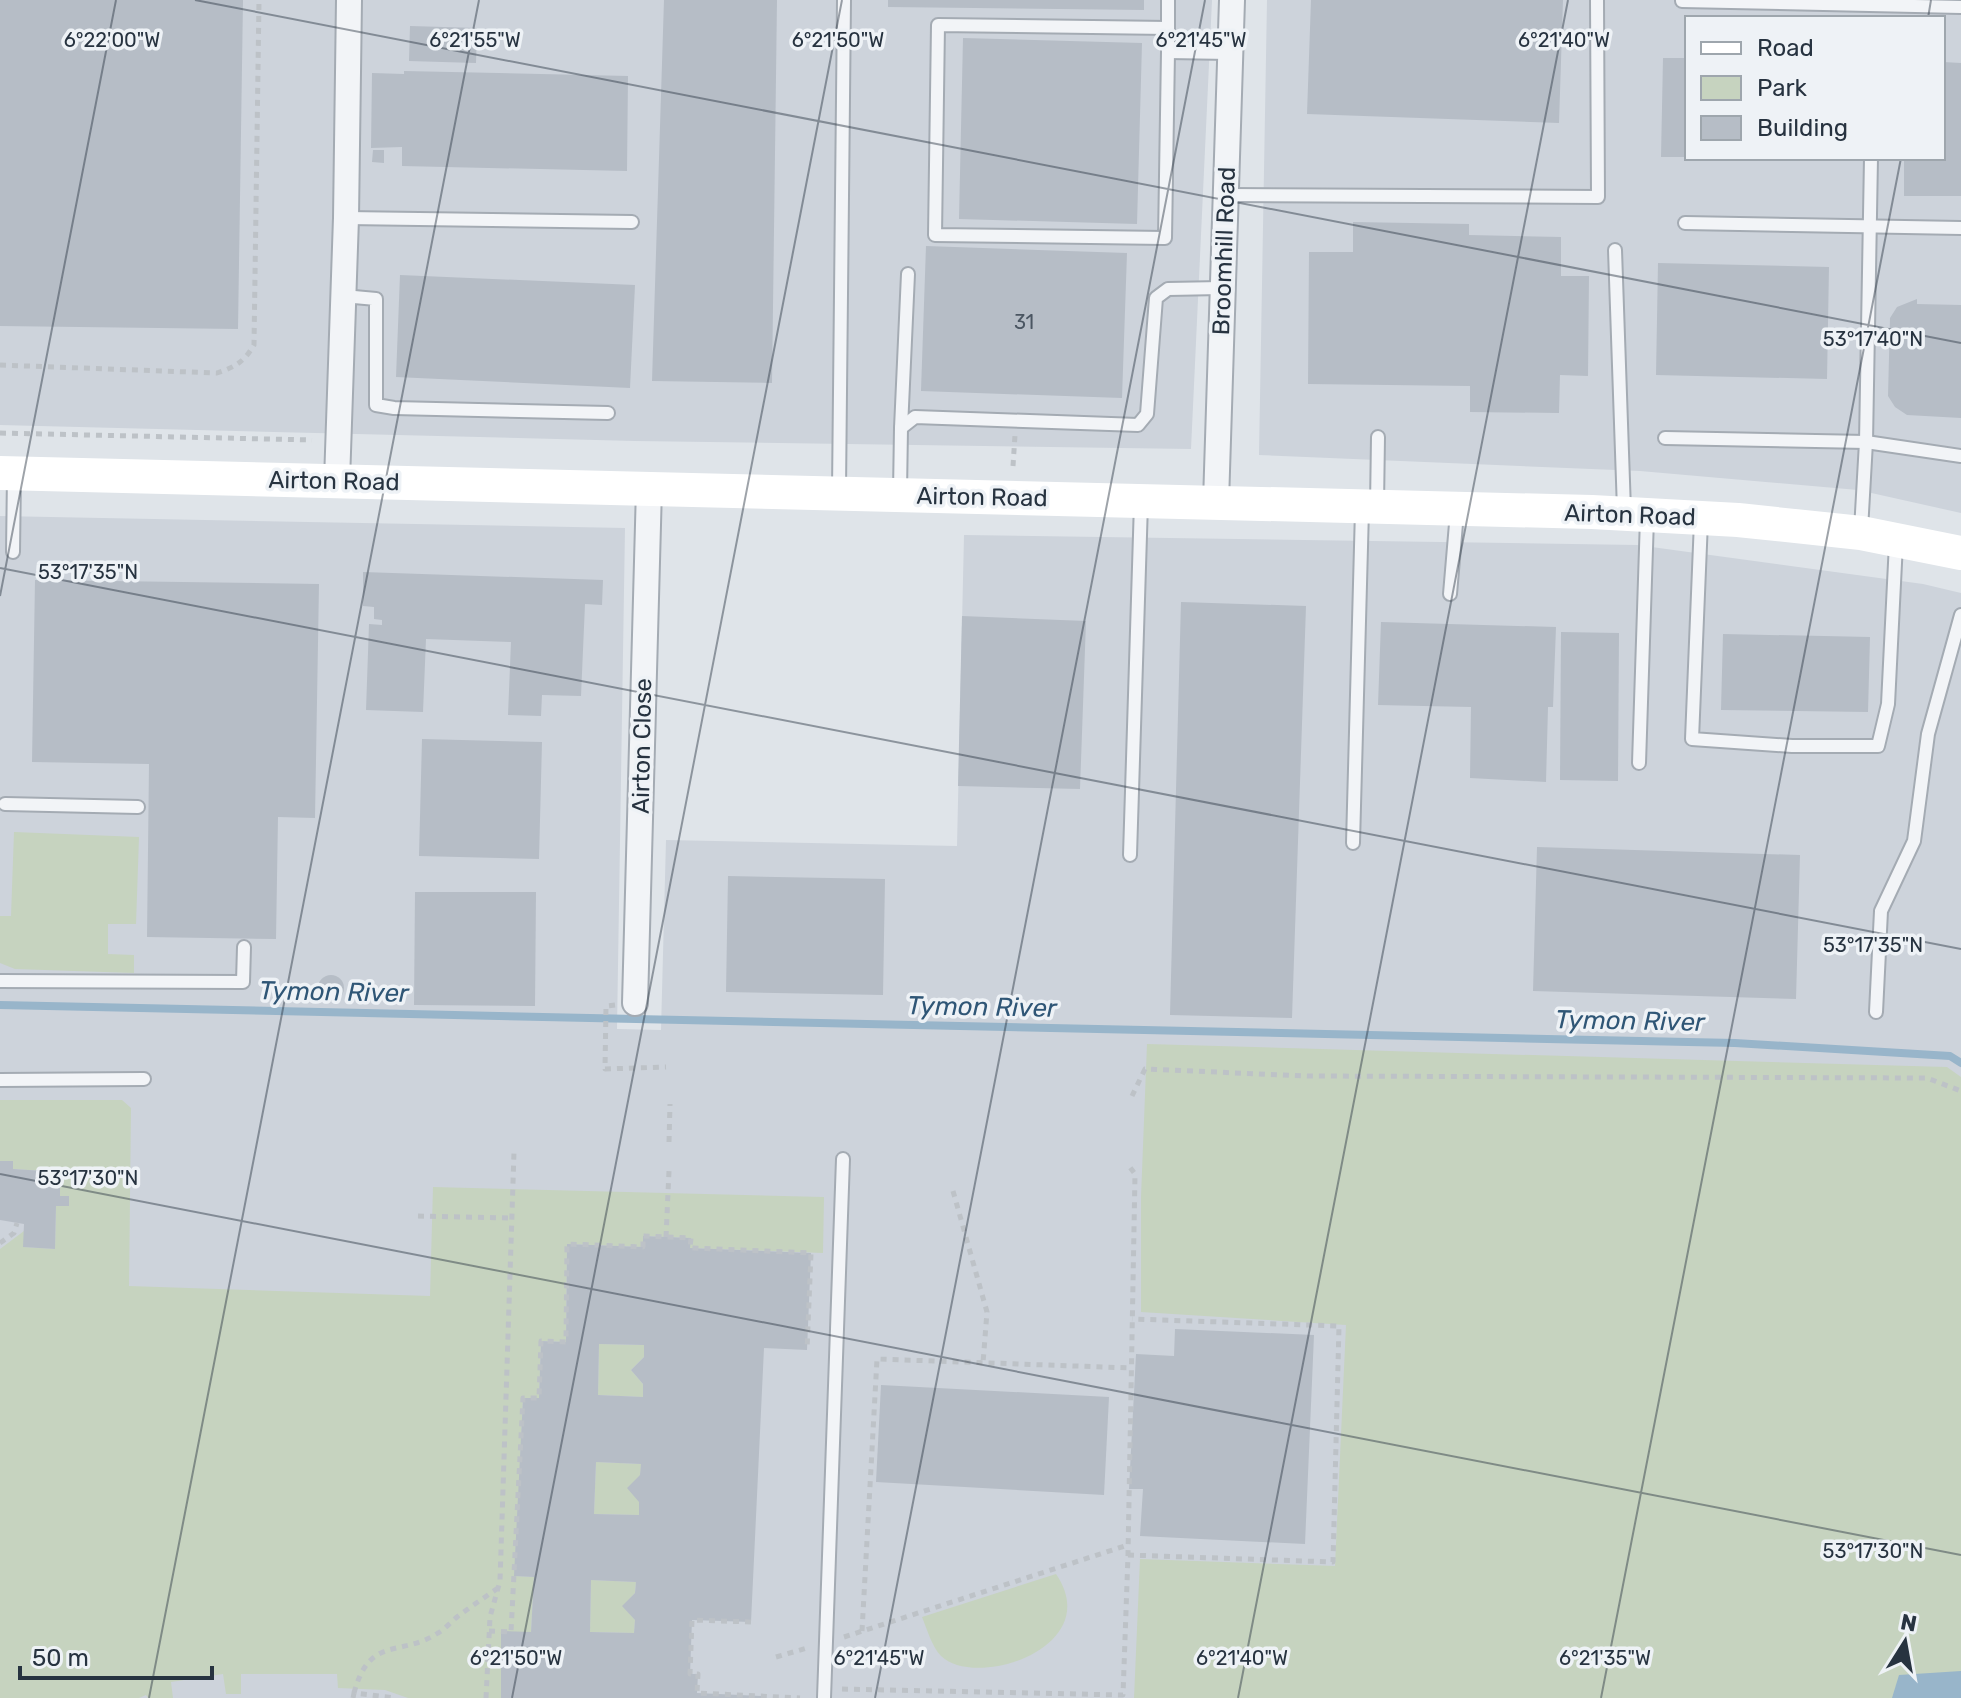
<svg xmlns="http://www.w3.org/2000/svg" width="1961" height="1698" font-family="Rubik,sans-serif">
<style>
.built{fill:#cdd3db;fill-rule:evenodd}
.green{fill:#c6d3bf}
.water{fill:#98b5ca}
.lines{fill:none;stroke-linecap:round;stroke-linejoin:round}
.stream{stroke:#98b5ca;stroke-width:8}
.building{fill:#b6bdc6;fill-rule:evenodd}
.lane-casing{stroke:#a4abb3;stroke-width:16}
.street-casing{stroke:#a4abb3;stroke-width:28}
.path{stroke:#bdc2c7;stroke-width:5;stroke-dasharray:6 6;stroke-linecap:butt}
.lane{stroke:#f2f4f7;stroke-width:12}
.street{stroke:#f2f4f7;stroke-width:24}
.secondary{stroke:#fff;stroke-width:34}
.ticks{fill:none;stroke:#273340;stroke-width:2;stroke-opacity:0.45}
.labels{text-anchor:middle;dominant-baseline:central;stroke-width:7;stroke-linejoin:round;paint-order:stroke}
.number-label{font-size:20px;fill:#4b5662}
.street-label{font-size:24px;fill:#273340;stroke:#eef2f6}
.water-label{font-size:26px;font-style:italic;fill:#2f5676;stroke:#eef2f6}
.ticks-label{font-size:20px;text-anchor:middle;fill:#273340;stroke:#eef2f6;stroke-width:7;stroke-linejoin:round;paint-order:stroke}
</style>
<rect width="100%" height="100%" fill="#dfe4e9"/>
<!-- built -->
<g class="built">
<polygon points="0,0 1212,0 1191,449 635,441 0,425"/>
<path d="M1267 0H1961V513L1858 490 1640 471 1259 455ZM1687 18H1943V158H1687Z"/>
<polygon points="0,516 625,528 617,1029 661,1030 666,840 957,846 964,535 1637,545 1923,584 1961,593 1961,1698 0,1698"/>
</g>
<!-- green -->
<g class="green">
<polygon points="14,832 139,837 136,924 108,924 108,954 134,955 134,973 15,969 0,963 0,916 11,916"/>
<polygon points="1147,1044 1947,1067 1961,1077 1961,1698 1134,1698 1140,1559 1335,1566 1346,1325 1141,1312 1141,1197"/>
<polygon points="0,1100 122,1100 131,1108 129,1286 430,1296 433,1187 824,1197 823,1253 690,1248 690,1238 644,1236 643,1247 567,1244 566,1342 541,1341 539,1398 523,1398 515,1576 534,1577 531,1632 501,1632 501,1698 408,1698 385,1690 338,1688 337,1674 241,1674 241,1694 226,1694 223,1674 171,1682 173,1698 148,1698 146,1695 139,1698 0,1698 0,1249 24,1231 24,1247 55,1249 56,1206 69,1206 69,1196 60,1196 60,1172 13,1169 12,1161 0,1161"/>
<polygon points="599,1344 644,1345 644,1357 631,1370 643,1384 643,1397 598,1395"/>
<polygon points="596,1462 641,1464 639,1515 594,1514"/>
<path d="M1056 1574C1106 1647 976 1690 941 1656 932 1647 927 1629 922 1617Z"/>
<polygon points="591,1580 636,1582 635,1593 623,1606 635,1620 634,1633 590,1632"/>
</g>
<!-- water -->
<polygon class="water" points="1961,1671 1961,1698 1892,1698 1899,1675"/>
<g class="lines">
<!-- stream -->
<polyline class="stream" points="0,1005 1735,1043 1950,1056 1961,1063"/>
</g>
<!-- building -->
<g class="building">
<polygon points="0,0 243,0 238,329 0,326"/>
<polygon points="664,0 777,0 772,383 652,381"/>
<polygon points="888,0 1144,0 1144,10 888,7"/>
<polygon points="1311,0 1563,0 1559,123 1307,114"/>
<polygon points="410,26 477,28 476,63 409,61"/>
<polygon points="963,38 1142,43 1137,224 959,219"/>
<polygon points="1663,58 1687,58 1687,157 1661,157"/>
<polygon points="1943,62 1961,63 1961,196 1904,196 1904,158 1943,158"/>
<polygon points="404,71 628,76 627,171 402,166 402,147 371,148 372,73 404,74"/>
<polygon points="373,150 384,150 384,163 372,162"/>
<polygon points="1353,222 1469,224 1469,235 1561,237 1561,276 1589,276 1588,376 1560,375 1559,413 1470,412 1470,386 1308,384 1309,252 1353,252"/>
<polygon points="926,246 1127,253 1122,398 921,391"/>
<polygon points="1658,263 1829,267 1827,379 1656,375"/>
<polygon points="400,275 635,285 630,388 396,377"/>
<polygon points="1917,299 1917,304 1961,305 1961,418 1907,415 1895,407 1888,396 1890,318 1897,307"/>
<polygon points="363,572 603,580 602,605 585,604 581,696 542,695 541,716 508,715 511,642 426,639 423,712 366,710 369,624 382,625 382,620 374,619 374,607 363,606"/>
<polygon points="35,580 319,584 315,818 278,817 276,939 147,937 149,764 32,762"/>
<polygon points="1181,602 1306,606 1292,1018 1170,1015"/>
<polygon points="962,616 1086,621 1080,789 958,786"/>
<polygon points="1381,622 1556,627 1553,707 1548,707 1546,782 1470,778 1471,707 1378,705"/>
<polygon points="1561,632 1619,633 1618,781 1560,780"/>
<polygon points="1723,634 1870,637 1868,712 1721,710"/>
<polygon points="422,739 542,742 539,859 419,856"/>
<polygon points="1537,847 1800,855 1796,999 1533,991"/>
<polygon points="728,876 885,879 883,995 726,992"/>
<polygon points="415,892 536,892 535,1006 414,1005"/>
<circle cx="331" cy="988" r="13"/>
<polygon points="0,1161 13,1161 13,1169 60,1172 60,1196 69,1196 69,1206 56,1206 55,1249 23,1247 24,1224 0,1220"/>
<path d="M643 1236 691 1238 690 1248 811 1253 807 1350 764 1348 751 1622 692 1620 690 1674H698L697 1693 761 1696V1698H501V1631L531 1632 534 1577 514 1576 523 1398H539L541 1341 566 1342 567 1244 643 1247ZM599 1344 644 1345V1357L631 1370 643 1384V1397L598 1395ZM596 1462 641 1464 640 1475 627 1488 639 1502V1515L594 1514ZM591 1580 636 1582 635 1593 622 1606 635 1620 634 1633 590 1632Z"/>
<polygon points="1175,1329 1314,1335 1305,1544 1140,1536 1143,1489 1129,1489 1136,1354 1174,1356"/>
<polygon points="881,1385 1109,1397 1104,1495 876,1482"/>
</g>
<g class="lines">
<!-- lane casing -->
<g class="lane-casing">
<g id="lane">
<polyline points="1682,1 1961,7"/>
<polyline points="1168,28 938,25 935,235 1165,238 1168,52 1168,0"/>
<polyline points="1168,52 1230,53"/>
<polyline points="1227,195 1598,197 1597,0"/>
<polyline points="346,218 632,222"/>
<polyline points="1685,223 1961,228"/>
<polyline points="1615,250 1624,510"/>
<polyline points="343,296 376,299 376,405 394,408 608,413"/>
<polyline points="901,428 908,274"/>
<polyline points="1665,438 1866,442 1961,456"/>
<polyline points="839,490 844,0"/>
<polyline points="900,492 901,428 915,417 1138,425 1147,414 1156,298 1168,289 1221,288"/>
<polyline points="1377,505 1378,437"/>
<polyline points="1701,521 1692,739 1792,746 1878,746 1888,704 1896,543"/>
<polyline points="1861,530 1866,442 1871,158"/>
<polyline points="13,552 14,475"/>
<polyline points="1450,594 1457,512"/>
<polyline points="1639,763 1647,518"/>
<polyline points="5,804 138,807"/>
<polyline points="1353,843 1362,510"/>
<polyline points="1130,855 1141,503"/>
<polyline points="0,981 243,982 244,947"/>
<polyline points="1876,1012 1881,911 1914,841 1928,734 1961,615"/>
<polyline points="0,1080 144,1079"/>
<polyline points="824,1698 843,1159"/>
</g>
</g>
<!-- street casing -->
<g class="street-casing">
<g id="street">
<polyline points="337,481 346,218 349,0"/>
<path d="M1216 502C1220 334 1227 167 1232 0"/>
<polyline points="635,1003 649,488"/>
</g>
</g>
<!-- path -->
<g class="path">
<path d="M0 365 217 373C235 367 244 362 254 345L259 0"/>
<polyline points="0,433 312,440"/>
<polyline points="1013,466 1015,435"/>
<polyline points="615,1005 606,1006 605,1069 666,1067"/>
<polyline points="1132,1096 1145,1069 1307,1076 1927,1078 1961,1091"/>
<polyline points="669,1142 670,1104"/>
<polyline points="953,1191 987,1312 983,1363"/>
<polyline points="418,1216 512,1218"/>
<polyline points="666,1237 669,1171"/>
<polyline points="0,1243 14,1233 17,1223"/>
<polyline points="1128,1555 1333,1562 1339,1326 1132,1319"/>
<polyline points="751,1622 692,1620 690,1674 698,1674 697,1693 800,1698"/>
<polyline points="489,1631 511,1632 523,1398 539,1398 541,1341 566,1342 567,1244 643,1247 643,1236 691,1238 690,1248 811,1253 807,1350"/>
<polyline points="862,1631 877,1359 1132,1368"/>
<polyline points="844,1637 1128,1545"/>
<polyline points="776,1657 807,1648"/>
<polyline points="842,1689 1123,1695 1128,1555 1135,1174 1129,1166"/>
<path d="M354 1693C370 1634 400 1658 438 1633 445 1629 451 1622 457 1617 470 1607 484 1598 498 1588"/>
<polyline points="353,1698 354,1693 396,1698"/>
<polyline points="486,1698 490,1617 500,1581 514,1152"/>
</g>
<!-- lane -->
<use href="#lane" class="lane"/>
<!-- street -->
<use href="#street" class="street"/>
<!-- secondary -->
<polyline class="secondary" points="0,473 1592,512 1738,520 1861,533 1961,553"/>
</g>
<!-- ticks -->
<path class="ticks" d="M195 0 1961 343M1928 18 1931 0M0 568 1961 949M0 596 116 0M0 1174 1961 1555M149 1698 479 0M512 1698 842 0M875 1698 1205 0M1238 1698 1568 0M1601 1698 1901 158"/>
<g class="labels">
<!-- number labels -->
<g class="number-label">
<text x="1024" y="322">31</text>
</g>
<!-- street labels -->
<g class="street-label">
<text transform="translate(1224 251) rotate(-88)">Broomhill Road</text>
<text transform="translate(334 481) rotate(1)">Airton Road</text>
<text transform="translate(982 497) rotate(1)">Airton Road</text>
<text transform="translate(1630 515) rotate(2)">Airton Road</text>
<text transform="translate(642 746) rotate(-89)">Airton Close</text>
</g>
<!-- water labels -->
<g class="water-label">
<text transform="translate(334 992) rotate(1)">Tymon River</text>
<text transform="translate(982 1007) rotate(1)">Tymon River</text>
<text transform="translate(1630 1021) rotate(1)">Tymon River</text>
</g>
</g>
<g class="ticks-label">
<text x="112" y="47">6°22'00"W</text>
<text x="475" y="47">6°21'55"W</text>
<text x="838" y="47">6°21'50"W</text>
<text x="1201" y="47">6°21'45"W</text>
<text x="1564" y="47">6°21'40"W</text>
<text x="1873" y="346">53°17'40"N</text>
<text x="88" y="579">53°17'35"N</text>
<text x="1873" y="952">53°17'35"N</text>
<text x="88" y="1185">53°17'30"N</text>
<text x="1873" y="1558">53°17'30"N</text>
<text x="516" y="1665">6°21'50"W</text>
<text x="879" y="1665">6°21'45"W</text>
<text x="1242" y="1665">6°21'40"W</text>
<text x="1605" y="1665">6°21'35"W</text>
</g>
<!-- legend -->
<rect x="1685" y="16" width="260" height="144" fill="#eef2f6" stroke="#9ea6ad" stroke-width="2"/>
<rect x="1701" y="42" width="40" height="12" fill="#ffffff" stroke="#9ea6ad" stroke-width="2"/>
<text x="1757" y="56" font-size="24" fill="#273340">Road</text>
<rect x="1701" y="76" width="40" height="24" fill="#c6d3bf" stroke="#9ea6ad" stroke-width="2"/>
<text x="1757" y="96" font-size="24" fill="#273340">Park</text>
<rect x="1701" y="116" width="40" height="24" fill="#b6bdc6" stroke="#9ea6ad" stroke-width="2"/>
<text x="1757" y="136" font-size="24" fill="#273340">Building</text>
<!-- north arrow -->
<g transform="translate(1905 1642) rotate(11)" stroke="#eef2f6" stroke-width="6" paint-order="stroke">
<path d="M0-6L14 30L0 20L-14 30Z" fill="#273340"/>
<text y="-12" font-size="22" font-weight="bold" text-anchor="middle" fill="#273340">N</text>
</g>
<!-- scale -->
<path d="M20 1666v12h192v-12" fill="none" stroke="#273340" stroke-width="4"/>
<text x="32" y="1666" font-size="24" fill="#273340" stroke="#eef2f6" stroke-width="6" paint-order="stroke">50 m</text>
</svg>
